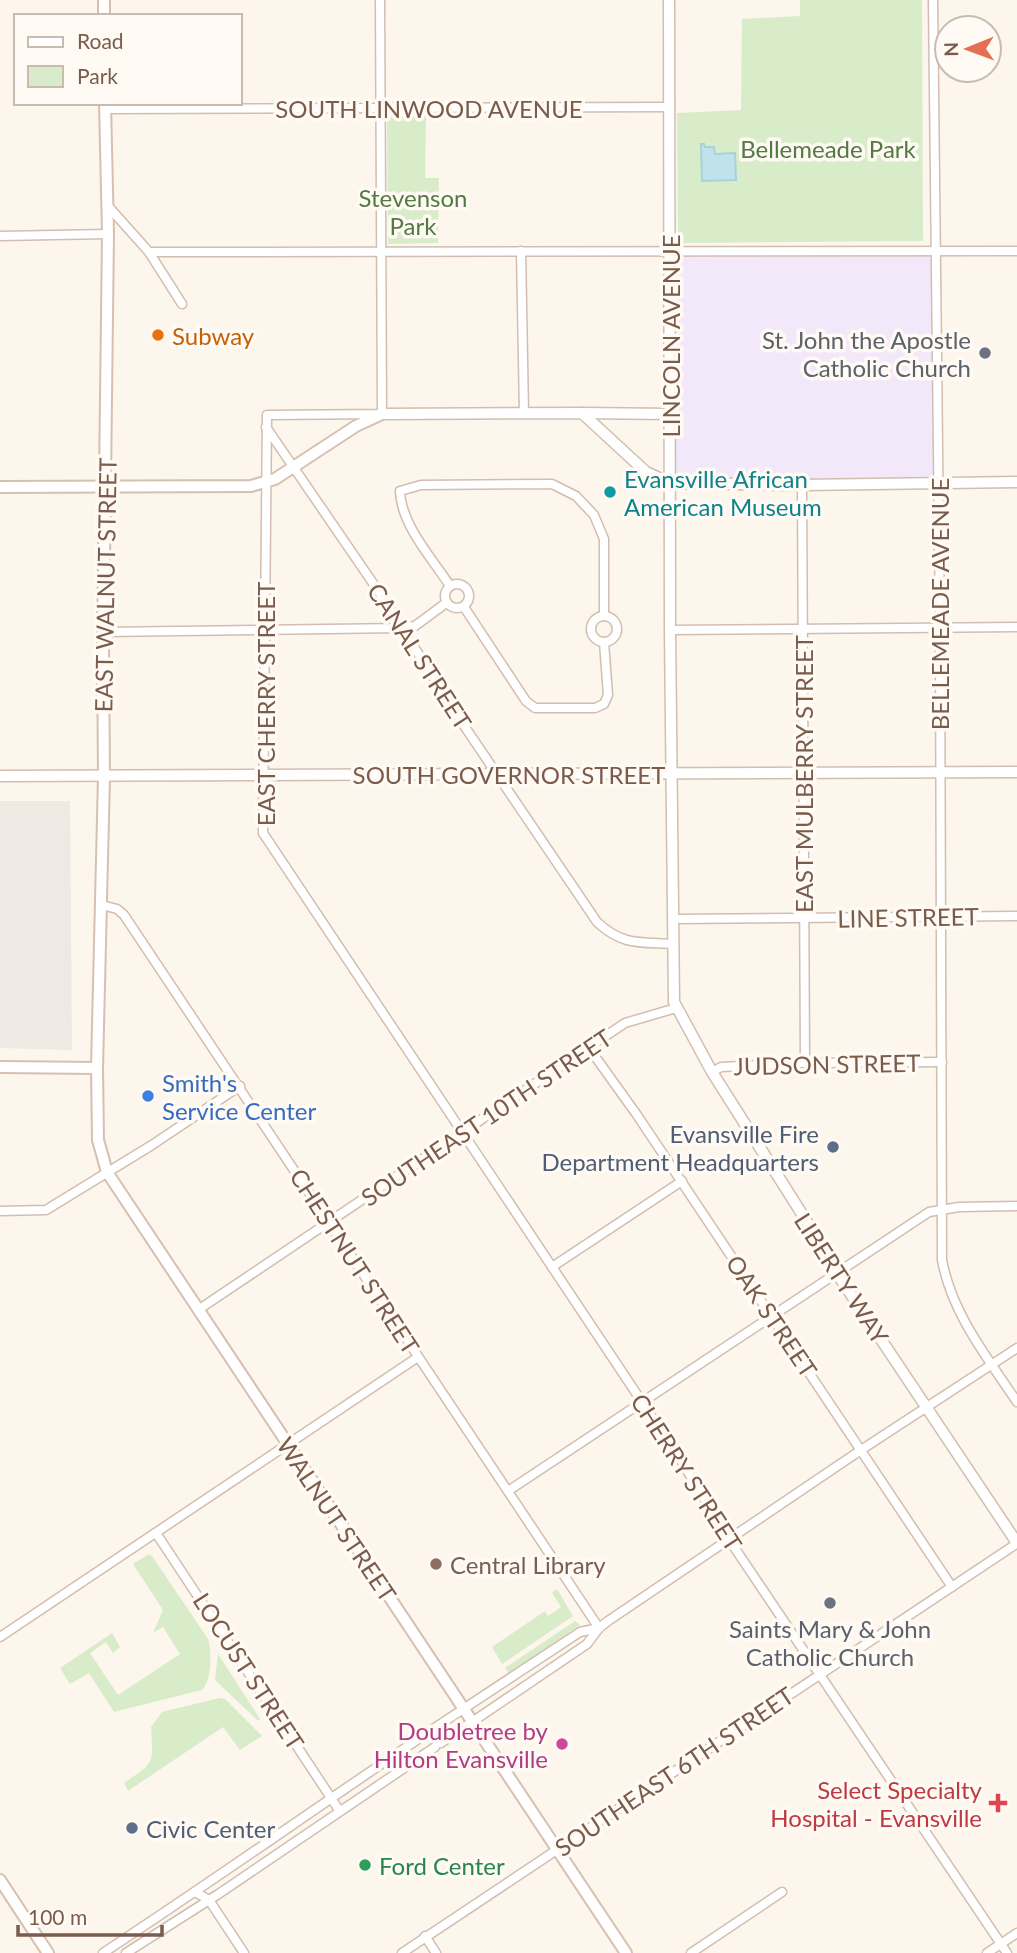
<svg xmlns="http://www.w3.org/2000/svg" width="1017" height="1953" font-family="Lato,sans-serif">
<style>
.industrial{fill:#efe9e4}
.education{fill:#f3e8fa}
.green{fill:#d8ecc9}
.water{fill:#bfe3e8;stroke:#a5d3da;stroke-width:2}
.lines{fill:none;stroke-linecap:round;stroke-linejoin:round}
.minor-casing{stroke:#d1beb0;stroke-width:11}
.tertiary-casing{stroke:#d1beb0;stroke-width:13}
.secondary-casing{stroke:#d6c0b0;stroke-width:14}
.minor{stroke:#fff;stroke-width:8}
.tertiary{stroke:#fff;stroke-width:10}
.secondary{stroke:#fff;stroke-width:10}
.food-dot{fill:#e8710a;stroke:#fffaf3;stroke-width:2.5}
.worship-dot{fill:#6b7280;stroke:#fffaf3;stroke-width:2.5}
.culture-dot{fill:#0f9aa8;stroke:#fffaf3;stroke-width:2.5}
.shop-dot{fill:#3f7fe0;stroke:#fffaf3;stroke-width:2.5}
.service-dot{fill:#5c6f8a;stroke:#fffaf3;stroke-width:2.5}
.education-dot{fill:#8d6e63;stroke:#fffaf3;stroke-width:2.5}
.hotel-dot{fill:#d1479c;stroke:#fffaf3;stroke-width:2.5}
.health-dot{fill:#e0444e;stroke:#fffaf3;stroke-width:2.5}
.leisure-dot{fill:#2e9e5b;stroke:#fffaf3;stroke-width:2.5}
.labels{text-anchor:middle;dominant-baseline:central;stroke-width:7;stroke-linejoin:round;paint-order:stroke}
.street-label{font-size:24px;fill:#7a5c4d;stroke:#fffaf3}
.park-label{font-size:24px;fill:#537a41;stroke:#fffaf3}
.food-label{font-size:24px;fill:#c56008;stroke:#fffaf3;text-anchor:start}
.worship-label{font-size:24px;fill:#5b616d;stroke:#fffaf3;text-anchor:end}
.culture-label{font-size:24px;fill:#0d838f;stroke:#fffaf3;text-anchor:start}
.shop-label{font-size:24px;fill:#366cbe;stroke:#fffaf3;text-anchor:start}
.service-label{font-size:24px;fill:#4e5e75;stroke:#fffaf3;text-anchor:end}
.education-label{font-size:24px;fill:#785e54;stroke:#fffaf3;text-anchor:start}
.hotel-label{font-size:24px;fill:#b23c85;stroke:#fffaf3;text-anchor:end}
.health-label{font-size:24px;fill:#be3a42;stroke:#fffaf3;text-anchor:end}
.leisure-label{font-size:24px;fill:#27864d;stroke:#fffaf3;text-anchor:start}
</style>
<rect width="100%" height="100%" fill="#fdf6ec"/>
<!-- industrial -->
<polygon class="industrial" points="0,801 70,801 72,1050 0,1048"/>
<!-- education -->
<polygon class="education" points="933,253 935,480 675,482 676,256"/>
<!-- green -->
<g class="green">
<polygon points="800,0 922,0 923,241 678,243 677,113 741,110 742,19 800,16"/>
<polygon points="426,116 425,178 439,178 438,243 388,244 387,117"/>
<path d="M149 1554 152 1556 208 1639C212 1652 212 1680 202 1690L114 1712 89 1673 70 1684 60 1668 112 1633 120 1647 113 1653 106 1642 90 1653 118 1695 180 1654 163 1627 153 1633 163 1610 133 1564Z"/>
<polygon points="557,1589 573,1616 502,1664 492,1647 545,1611 548,1616 561,1607 552,1593"/>
<polygon points="575,1621 580,1625 509,1673 505,1668"/>
<polygon points="218,1654 260,1719 258,1721 215,1680"/>
<path d="M219 1698 225 1699 262 1736 240 1750 223 1727 128 1791 124 1783C156 1761 153 1764 151 1727L162 1712Z"/>
</g>
<!-- water -->
<polygon class="water" points="701,144 704,144 705,147 714,147 715,154 735,153 736,180 702,181"/>
<g class="lines">
<!-- minor casing -->
<g class="minor-casing">
<g id="minor">
<polyline points="380,0 382,414 267,415 263,833 680,1459 730,1541 1007,1953"/>
<path d="M933 0 940 628 942 1260C952 1314 987 1357 1017 1402"/>
<polyline points="105,109 669,107"/>
<polyline points="107,205 149,252 182,304"/>
<polyline points="0,236 108,234"/>
<polyline points="521,251 524,413"/>
<polyline points="149,252 1017,251"/>
<path d="M266 427 379 592 467 730 597 922C623 946 639 942 673 944"/>
<polyline points="802,485 805,1063"/>
<circle cx="457" cy="596" r="12"/>
<path d="M450 586C432 558 401 525 400 491L421 485 552 484 576 496 594 515 604 539V616"/>
<polyline points="464,607 526,701 535,708 595,708 604,704 608,695 604,642"/>
<circle cx="604" cy="629" r="13"/>
<polyline points="670,630 1017,627"/>
<polyline points="104,632 400,628 415,626 446,603"/>
<polyline points="102,905 117,909 124,915 599,1628"/>
<polyline points="673,919 1017,916"/>
<polyline points="589,1048 637,1115 952,1587"/>
<polyline points="712,1072 721,1067 805,1063 942,1062"/>
<polyline points="0,1211 46,1210 152,1145 240,1086"/>
<polyline points="552,1267 682,1181"/>
<polyline points="198,1310 625,1023 676,1008"/>
<polyline points="508,1491 929,1212 959,1207 1017,1206"/>
<polyline points="156,1533 339,1810"/>
<polyline points="0,1637 418,1357"/>
<polyline points="433,1729 580,1632 599,1628"/>
<polyline points="441,1743 587,1644 599,1628 608,1621 861,1450 1017,1348"/>
<polyline points="197,1893 209,1900 244,1953"/>
<polyline points="425,1936 436,1953"/>
<path d="M103 1953C212 1882 318 1806 426 1734"/>
<polyline points="126,1953 217,1895 435,1747"/>
<polyline points="402,1953 1016,1544"/>
<polyline points="691,1953 782,1892"/>
<polyline points="987,1953 1017,1933"/>
</g>
</g>
<!-- tertiary casing -->
<g class="tertiary-casing">
<g id="tertiary">
<polyline points="669,0 670,630 674,1002 712,1072 838,1271 838,1275 1017,1543"/>
<polyline points="582,413 671,414"/>
<polyline points="382,414 582,413 646,472 670,483 802,485 1017,482"/>
<polyline points="0,776 1017,772"/>
</g>
</g>
<!-- secondary casing -->
<g class="secondary-casing">
<g id="secondary">
<polyline points="104,0 104,16"/>
<polyline points="105,103 108,234 103,645 104,776 97,1068 98,1140 107,1172 626,1953"/>
<polyline points="0,487 251,486 275,479 356,426 382,414"/>
<polyline points="0,1067 97,1068"/>
<polyline points="0,1880 48,1953"/>
</g>
</g>
<!-- minor -->
<use href="#minor" class="minor"/>
<!-- tertiary -->
<use href="#tertiary" class="tertiary"/>
<!-- secondary -->
<use href="#secondary" class="secondary"/>
</g>
<!-- markers -->
<circle class="food-dot" cx="158" cy="335" r="7"/>
<g class="worship-dot">
<circle cx="985" cy="353" r="7"/>
<circle cx="830" cy="1603" r="7"/>
</g>
<circle class="culture-dot" cx="610" cy="492" r="7"/>
<circle class="shop-dot" cx="148" cy="1096" r="7"/>
<g class="service-dot">
<circle cx="833" cy="1147" r="7"/>
<circle cx="132" cy="1828" r="7"/>
</g>
<circle class="education-dot" cx="436" cy="1564" r="7"/>
<circle class="hotel-dot" cx="562" cy="1744" r="7"/>
<path class="health-dot" d="M994.5 1792.5h7v7h7v7h-7v7h-7v-7h-7v-7h7z"/>
<circle class="leisure-dot" cx="365" cy="1865" r="7"/>
<g class="labels">
<!-- street labels -->
<g class="street-label">
<text x="429" y="108">SOUTH LINWOOD AVENUE</text>
<text transform="translate(670 336) rotate(-90)">LINCOLN AVENUE</text>
<text transform="translate(105 585) rotate(-89)">EAST WALNUT STREET</text>
<text transform="translate(939 604) rotate(-90)">BELLEMEADE AVENUE</text>
<text transform="translate(420 656) rotate(57)">CANAL STREET</text>
<text transform="translate(265 704) rotate(-90)">EAST CHERRY STREET</text>
<text x="509" y="774">SOUTH GOVERNOR STREET</text>
<text transform="translate(803 774) rotate(-90)">EAST MULBERRY STREET</text>
<text transform="translate(908 917) rotate(-1)">LINE STREET</text>
<text transform="translate(827 1064) rotate(-1)">JUDSON STREET</text>
<text transform="translate(486 1117) rotate(-34)">SOUTHEAST 10TH STREET</text>
<text transform="translate(355 1261) rotate(57)">CHESTNUT STREET</text>
<text transform="translate(842 1278) rotate(57)">LIBERTY WAY</text>
<text transform="translate(772 1316) rotate(56)">OAK STREET</text>
<text transform="translate(687 1472) rotate(57)">CHERRY STREET</text>
<text transform="translate(337 1519) rotate(56)">WALNUT STREET</text>
<text transform="translate(249 1671) rotate(57)">LOCUST STREET</text>
<text transform="translate(674 1771) rotate(-34)">SOUTHEAST 6TH STREET</text>
</g>
<!-- park labels -->
<g class="park-label">
<text x="828" y="148">Bellemeade Park</text>
<text x="413" y="197">Stevenson<tspan x="413" dy="28">Park</tspan></text>
</g>
<!-- food labels -->
<g class="food-label">
<text x="172" y="335">Subway</text>
</g>
<!-- worship labels -->
<g class="worship-label">
<text x="971" y="339">St. John the Apostle<tspan x="971" dy="28">Catholic Church</tspan></text>
<text x="830" y="1628" text-anchor="middle">Saints Mary &amp; John<tspan x="830" dy="28">Catholic Church</tspan></text>
</g>
<!-- culture labels -->
<g class="culture-label">
<text x="624" y="478">Evansville African<tspan x="624" dy="28">American Museum</tspan></text>
</g>
<!-- shop labels -->
<g class="shop-label">
<text x="162" y="1082">Smith's<tspan x="162" dy="28">Service Center</tspan></text>
</g>
<!-- service labels -->
<g class="service-label">
<text x="819" y="1133">Evansville Fire<tspan x="819" dy="28">Department Headquarters</tspan></text>
<text x="146" y="1828" text-anchor="start">Civic Center</text>
</g>
<!-- education labels -->
<g class="education-label">
<text x="450" y="1564">Central Library</text>
</g>
<!-- hotel labels -->
<g class="hotel-label">
<text x="548" y="1730">Doubletree by<tspan x="548" dy="28">Hilton Evansville</tspan></text>
</g>
<!-- health labels -->
<g class="health-label">
<text x="982" y="1789">Select Specialty<tspan x="982" dy="28">Hospital - Evansville</tspan></text>
</g>
<!-- leisure labels -->
<g class="leisure-label">
<text x="379" y="1865">Ford Center</text>
</g>
</g>
<!-- legend -->
<rect x="14" y="14" width="228" height="91" fill="#fffaf3" stroke="#cabbb1" stroke-width="2"/>
<rect x="28" y="37" width="35" height="10" fill="#ffffff" stroke="#cabbb1" stroke-width="2"/>
<text x="77" y="49" font-size="21" fill="#7a5c4d">Road</text>
<rect x="28" y="66" width="35" height="21" fill="#d8ecc9" stroke="#cabbb1" stroke-width="2"/>
<text x="77" y="84" font-size="21" fill="#7a5c4d">Park</text>
<!-- north arrow -->
<g transform="translate(968 49) rotate(269)"><circle r="33" fill="#fffaf3" stroke="#cabbb1" stroke-width="2"/>
<path d="M0-5L12 26L0 18L-12 26Z" fill="#e76f51"/>
<text y="-10" font-size="19" font-weight="bold" text-anchor="middle" fill="#7a5c4d">N</text>
</g>
<!-- scale -->
<path d="M18 1925v10h144v-10" fill="none" stroke="#7a5c4d" stroke-width="3.5"/>
<text x="28" y="1925" font-size="21" fill="#7a5c4d" stroke="#fffaf3" stroke-width="5" paint-order="stroke">100 m</text>
</svg>
